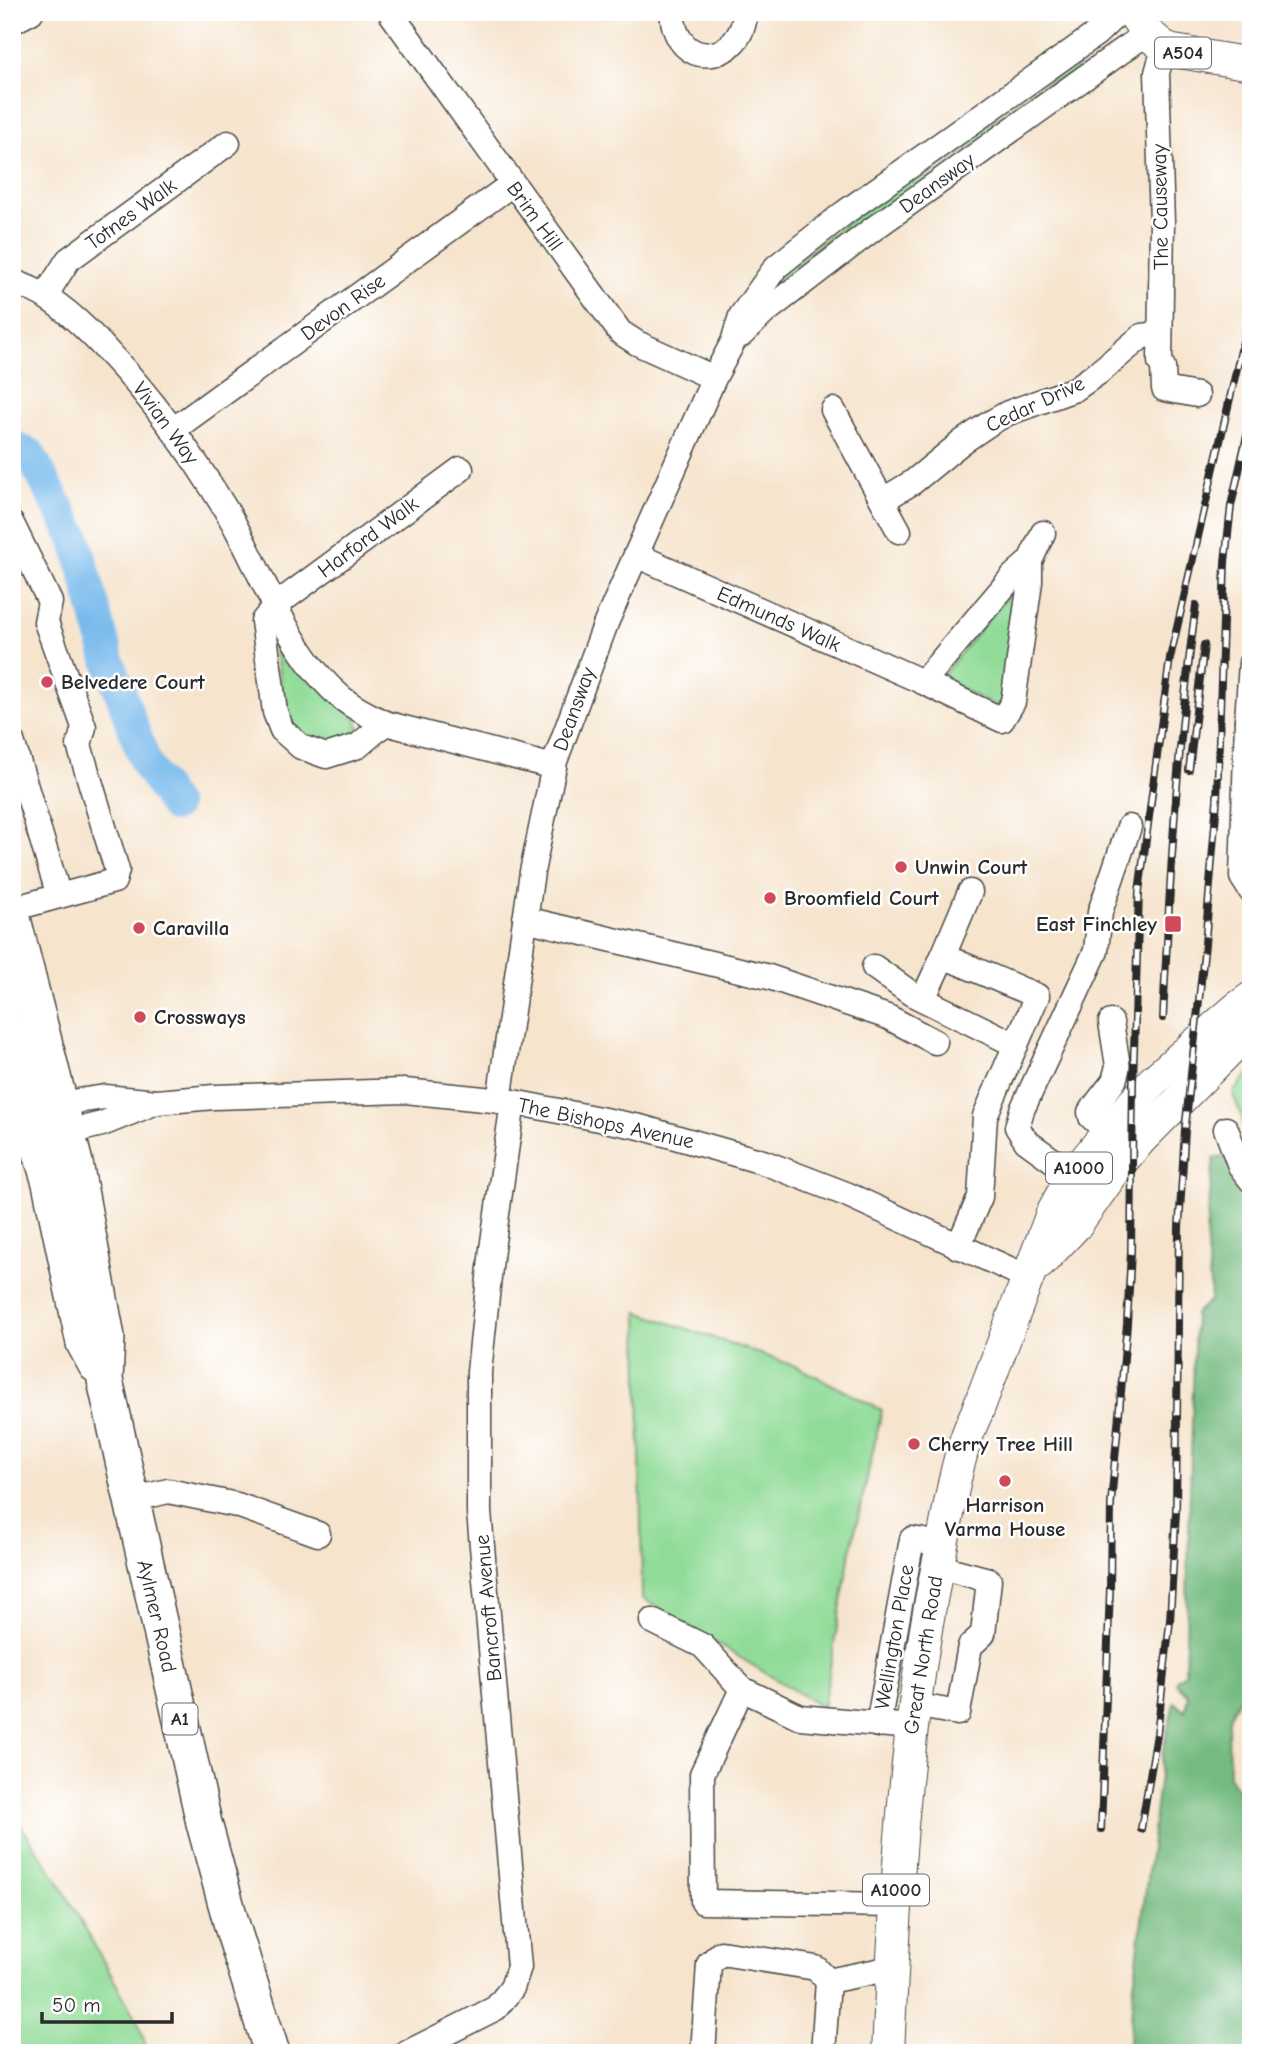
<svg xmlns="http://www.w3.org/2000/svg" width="1263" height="2065" font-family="'Comic Neue',sans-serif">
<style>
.green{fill:#90db97;stroke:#5e8361;stroke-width:2}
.forest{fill:#74bb80;stroke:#507356;stroke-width:2}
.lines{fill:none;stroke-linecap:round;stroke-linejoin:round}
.river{stroke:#77b9ec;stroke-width:32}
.minor-casing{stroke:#494743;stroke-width:27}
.major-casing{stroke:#494743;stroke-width:34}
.highway-casing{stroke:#494743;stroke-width:38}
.minor{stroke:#fff;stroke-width:24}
.major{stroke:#fff;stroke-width:32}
.highway{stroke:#fff;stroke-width:35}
.rail-casing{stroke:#2b2b2b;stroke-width:8}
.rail{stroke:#fff;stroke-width:5;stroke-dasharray:16;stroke-linecap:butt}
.poi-dot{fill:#d1495b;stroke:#fff;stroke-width:2.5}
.labels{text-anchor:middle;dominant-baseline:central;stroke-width:5;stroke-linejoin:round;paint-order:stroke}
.shield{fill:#fff;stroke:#6b6b6b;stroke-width:2}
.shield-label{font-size:19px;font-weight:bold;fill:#2b2b2b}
.street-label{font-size:21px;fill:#2b2b2b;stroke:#fff}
.poi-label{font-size:21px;font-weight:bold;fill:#2b2b2b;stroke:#fff;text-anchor:start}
</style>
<rect width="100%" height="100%" fill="#fff"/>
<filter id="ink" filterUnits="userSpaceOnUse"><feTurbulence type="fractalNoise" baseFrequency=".0143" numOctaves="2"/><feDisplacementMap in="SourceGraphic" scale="14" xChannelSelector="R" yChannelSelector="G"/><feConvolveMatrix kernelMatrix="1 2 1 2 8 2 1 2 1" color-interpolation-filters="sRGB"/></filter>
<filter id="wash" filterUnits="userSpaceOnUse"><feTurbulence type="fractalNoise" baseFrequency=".00686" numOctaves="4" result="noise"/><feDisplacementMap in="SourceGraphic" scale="28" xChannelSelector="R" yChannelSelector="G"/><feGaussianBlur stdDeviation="1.57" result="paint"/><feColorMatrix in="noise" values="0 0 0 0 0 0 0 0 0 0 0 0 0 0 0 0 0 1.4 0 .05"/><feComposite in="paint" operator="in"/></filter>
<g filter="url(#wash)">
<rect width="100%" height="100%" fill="#f6e4cd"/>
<!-- green -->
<g class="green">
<polygon points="1076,62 1077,70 768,295 779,276 852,218"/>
<polygon points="1015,587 1019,591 1008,698 995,706 940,678"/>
<polygon points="278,636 356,719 360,728 357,738 319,748 288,726 273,638"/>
<polygon points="1251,1071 1251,1141 1246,1145 1242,1117 1233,1095 1235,1090"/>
<polygon points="638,1312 798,1367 882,1410 849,1558 823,1708 642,1598"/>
<polygon points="12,1812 63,1889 138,2023 146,2046 143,2053 12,2053"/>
</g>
<!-- forest -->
<polygon class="forest" points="1227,1157 1251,1191 1251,1641 1241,1695 1228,1720 1229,1776 1245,1800 1251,1802 1251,2053 1128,2053 1133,1993 1163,1750 1174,1702 1185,1712 1188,1695 1176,1683 1177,1679 1185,1674 1195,1314 1211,1299 1206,1232 1214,1158"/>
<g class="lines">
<!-- river -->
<polyline class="river" points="12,447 30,454 76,540 107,655 146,764 174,806"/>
</g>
</g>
<g filter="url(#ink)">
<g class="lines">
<!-- minor casing -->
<g class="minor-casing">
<g id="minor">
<polyline points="390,12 620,332 637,343 714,378"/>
<path d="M672 12C676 75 744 62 745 12"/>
<polyline points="12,22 31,12"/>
<polyline points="1168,50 1160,62 1157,73 1162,222 1160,362 1163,367 1164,389 1197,395"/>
<path d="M12 281C23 286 36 290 46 297 70 312 90 332 109 353 156 402 194 457 229 515 264 575 288 654 343 699 356 709 370 716 385 723L554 767"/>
<polyline points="45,296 68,260 228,143"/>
<polyline points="741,335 765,312 873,229 1147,33"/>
<polyline points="833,410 899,531"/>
<polyline points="174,429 512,184"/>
<polyline points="883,500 913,482 962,442 990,423 1008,413 1075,389 1098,373 1142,336 1160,334"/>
<polyline points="12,524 50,602 46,622 84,727 79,745 117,870 114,881 12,909"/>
<polyline points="636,555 923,682 1002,720 1013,702 1030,582 1030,561"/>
<polyline points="923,682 1013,576 1030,561 1043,533"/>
<polyline points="1251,717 1247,720 1242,877 1251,891"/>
<polyline points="1247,720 1251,663"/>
<polyline points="385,723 358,746 326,756 301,747 282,730 275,712 263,621 276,605 461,469"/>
<polyline points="12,741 59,896"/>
<polyline points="525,919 769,977 888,1017 935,1042"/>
<polyline points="874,967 912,994 1016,1045"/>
<polyline points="923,999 943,956"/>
<polyline points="499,1101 532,872 555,761 606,623 714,378 733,342 741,316 776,267 844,213 1096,34 1119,12"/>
<polyline points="45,1106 105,1097 157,1102 214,1097 405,1091 513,1102 640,1127 763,1162 846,1194 1029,1278"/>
<polyline points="1226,1129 1240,1166 1251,1180"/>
<polyline points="1108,1132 1091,1117 1090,1112 1114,1081 1118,1066 1111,1022"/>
<polyline points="12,1146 102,1124 154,1103"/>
<polyline points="1073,1175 1026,1141 1017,1127 1022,1110 1096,951 1100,912 1129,827"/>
<polyline points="958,1247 980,1197 985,1116 1037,996 943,956 970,892"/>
<polyline points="131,1500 168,1491 237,1505 318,1534"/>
<polyline points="652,1621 703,1646 742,1689 800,1717 911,1727"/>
<polyline points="742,1689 702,1774 703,1902 895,1905"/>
<polyline points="914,1705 958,1713 970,1646 983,1634 989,1580 937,1566"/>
<polyline points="878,1725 912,1539 942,1544"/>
<polyline points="407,2053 496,2008 512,1988 519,1967 479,1512 479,1372 492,1249 513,1102"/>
<polyline points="703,2053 709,1964 721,1953 816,1968 828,1981"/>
<polyline points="823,2053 828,1981 892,1968"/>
</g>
</g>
<!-- major casing -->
<g class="major-casing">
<g id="major">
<polyline points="1132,12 1147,33 1168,50 1251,64"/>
<polyline points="1040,1263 1076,1225 1120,1163 1142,1138 1251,1028"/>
<path d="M888 2053C896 1883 906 1712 942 1545 951 1501 957 1453 977 1412L1053 1211 1073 1175 1118 1120 1153 1081 1237 1008 1251 998"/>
</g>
</g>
<!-- highway casing -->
<g class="highway-casing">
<g id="highway">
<polyline points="12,915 75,1163 107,1337 105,1380 204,1823 232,1926 272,2053"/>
<polyline points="12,1033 28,1110 50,1183 84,1343 96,1365"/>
</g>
</g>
<!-- minor -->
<use href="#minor" class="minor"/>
<!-- major -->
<use href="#major" class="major"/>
<!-- highway -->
<use href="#highway" class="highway"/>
<!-- rail casing -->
<g class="rail-casing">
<g id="rail">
<polyline points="1189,770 1204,645"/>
<path d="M1163 1018C1170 881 1177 742 1196 605"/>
<polyline points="1101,1829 1110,1589 1111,1504 1127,1324 1131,1252 1133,1082 1139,892 1170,658 1251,307"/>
<polyline points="1141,1829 1157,1734 1170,1621 1176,1512 1179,1227 1185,1130 1205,944 1217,800 1225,562 1231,506 1251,418"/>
</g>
</g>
<!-- rail -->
<use href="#rail" class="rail"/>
</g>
</g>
<!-- markers -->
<g class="poi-dot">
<circle cx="47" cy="682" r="7"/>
<circle cx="901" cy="867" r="7"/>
<circle cx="770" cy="898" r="7"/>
<rect x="1164" y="915" width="18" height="18" rx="3.5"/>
<circle cx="139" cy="928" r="7"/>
<circle cx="140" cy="1017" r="7"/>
<circle cx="914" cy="1444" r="7"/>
<circle cx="1005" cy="1481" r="7"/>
</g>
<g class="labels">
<!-- shield labels -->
<g class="shield">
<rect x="1155" y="37.5" width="56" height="31" rx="5"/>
<rect x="1046" y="1152.5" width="66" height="31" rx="5"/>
<rect x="162.5" y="1703.5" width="35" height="31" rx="5"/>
<rect x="863" y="1874.5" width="66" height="31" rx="5"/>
</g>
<g class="shield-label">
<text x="1183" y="53">A504</text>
<text x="1079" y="1168">A1000</text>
<text x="180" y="1719">A1</text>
<text x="896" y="1890">A1000</text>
</g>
<!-- street labels -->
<g class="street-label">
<text transform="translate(937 183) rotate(-36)">Deansway</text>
<text transform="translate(1160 207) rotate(-91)">The Causeway</text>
<text transform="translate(131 214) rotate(-36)">Totnes Walk</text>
<text transform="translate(535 216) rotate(54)">Brim Hill</text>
<text transform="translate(343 307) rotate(-36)">Devon Rise</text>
<text transform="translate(1035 404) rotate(-25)">Cedar Drive</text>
<text transform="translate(166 423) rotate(54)">Vivian Way</text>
<text transform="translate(368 537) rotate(-37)">Harford Walk</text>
<text transform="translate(779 619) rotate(24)">Edmunds Walk</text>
<text transform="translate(574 709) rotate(-70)">Deansway</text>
<text transform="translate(606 1123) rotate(12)">The Bishops Avenue</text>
<text transform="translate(488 1608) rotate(-95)">Bancroft Avenue</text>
<text transform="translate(157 1616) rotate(77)">Aylmer Road</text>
<text transform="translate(894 1637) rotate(-80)">Wellington Place</text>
<text transform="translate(923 1655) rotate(-81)">Great North Road</text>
</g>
<!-- poi labels -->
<g class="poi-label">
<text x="61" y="682">Belvedere Court</text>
<text x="915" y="867">Unwin Court</text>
<text x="784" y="898">Broomfield Court</text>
<text x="1157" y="924" text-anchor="end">East Finchley</text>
<text x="153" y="928">Caravilla</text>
<text x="154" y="1017">Crossways</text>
<text x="928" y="1444">Cherry Tree Hill</text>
<text x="1005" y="1505" text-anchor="middle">Harrison<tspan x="1005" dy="24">Varma House</tspan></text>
</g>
</g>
<!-- margin -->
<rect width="1263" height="2065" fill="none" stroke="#fff" stroke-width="42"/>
<!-- scale -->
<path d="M42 2012v10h130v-10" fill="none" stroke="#2b2b2b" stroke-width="3.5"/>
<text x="52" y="2012" font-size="21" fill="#2b2b2b" stroke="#ffffff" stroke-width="5" paint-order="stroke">50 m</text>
</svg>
